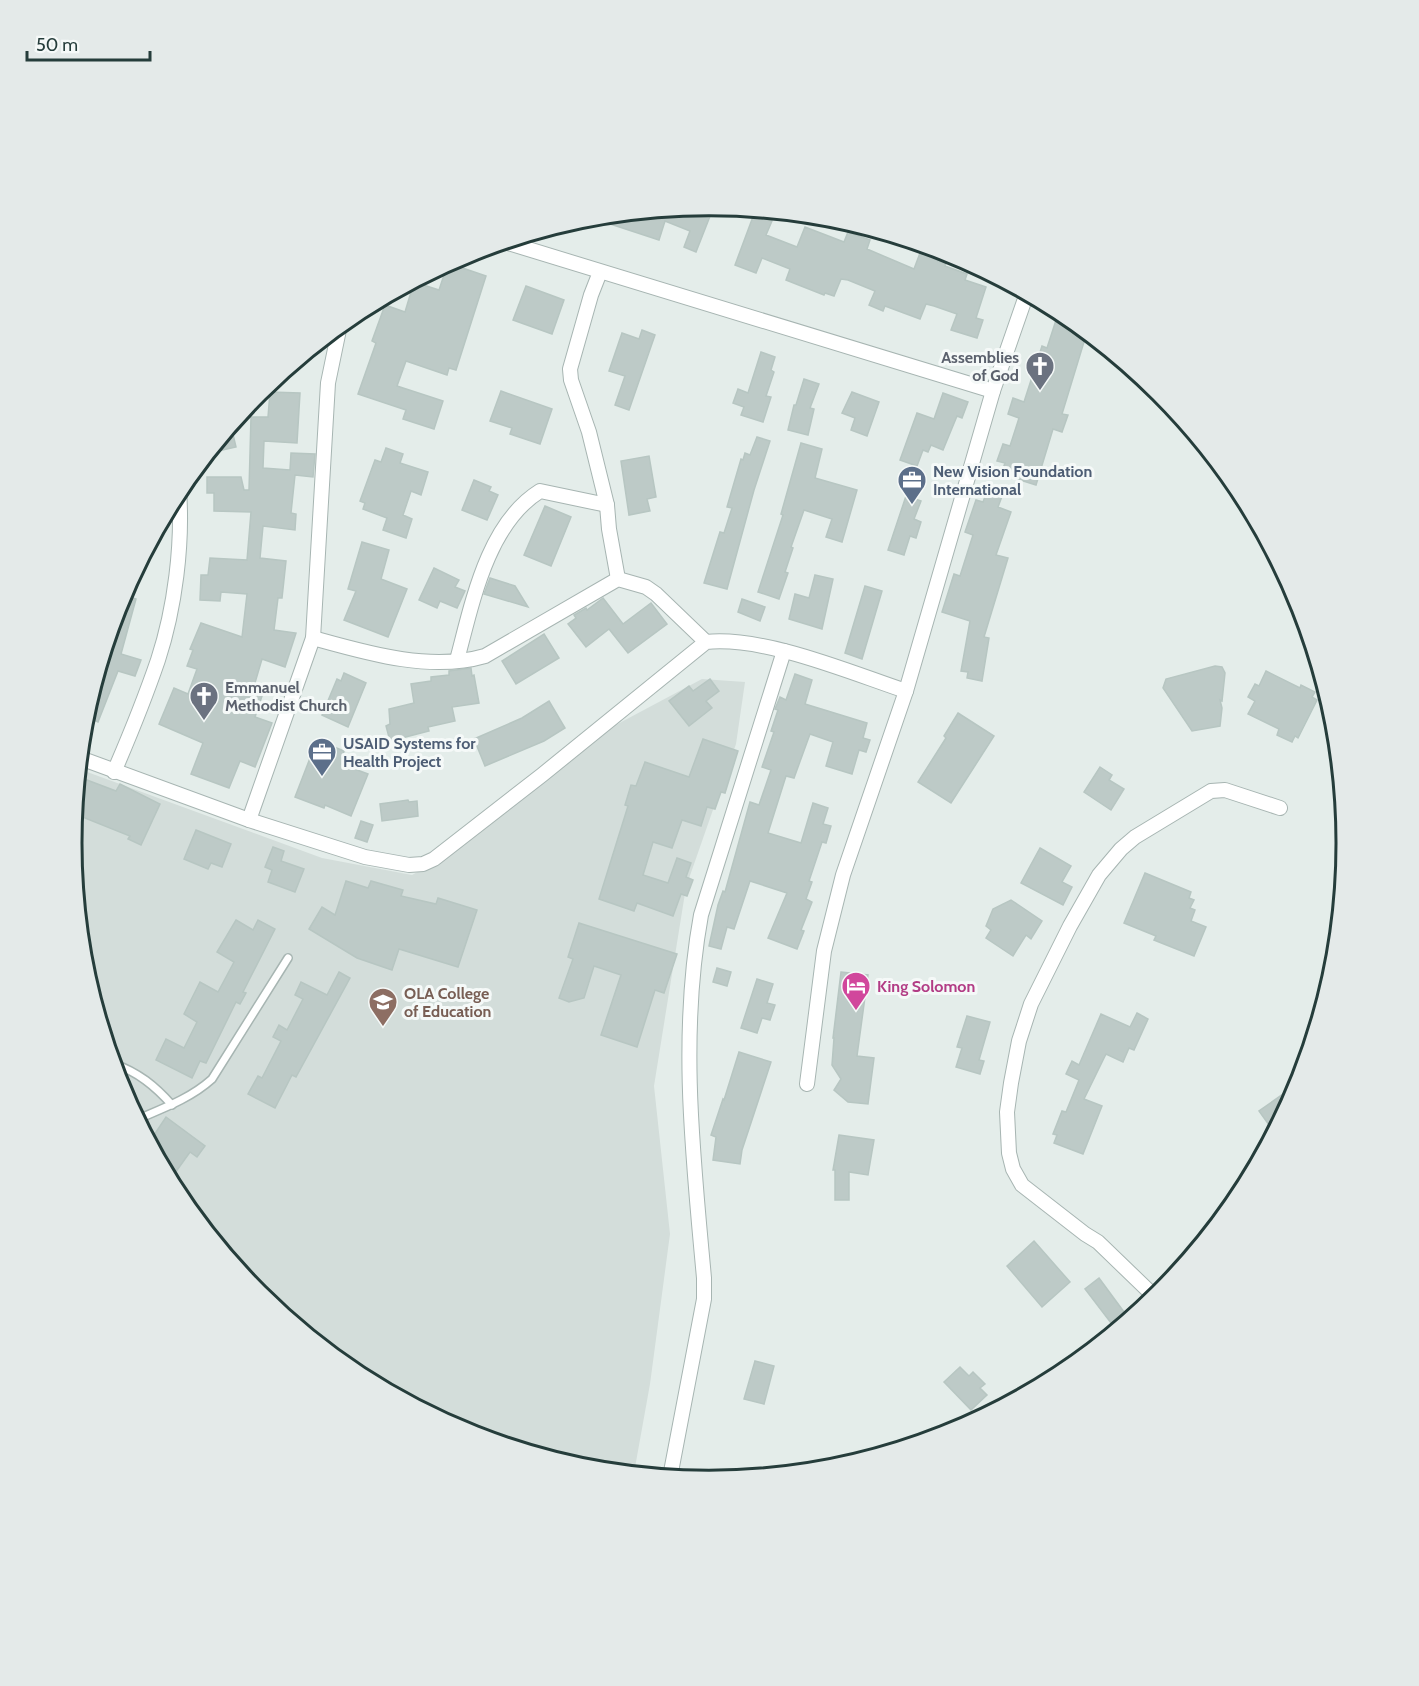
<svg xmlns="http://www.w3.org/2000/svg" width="1419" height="1686" font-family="Cabin,sans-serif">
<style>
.built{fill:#d3ddda}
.building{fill:#bdcac7;stroke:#b7c6c2;stroke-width:1.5}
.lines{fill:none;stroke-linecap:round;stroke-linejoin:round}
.lane-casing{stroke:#a7b5b2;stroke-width:10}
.street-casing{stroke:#a7b5b2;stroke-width:16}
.lane{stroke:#fff;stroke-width:7}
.street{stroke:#fff;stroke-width:14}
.labels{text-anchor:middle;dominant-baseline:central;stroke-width:6;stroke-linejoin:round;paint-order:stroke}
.worship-label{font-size:16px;font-weight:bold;fill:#5b616d;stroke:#f5f9f8;text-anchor:end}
.service-label{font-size:16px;font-weight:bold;fill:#4e5e75;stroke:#f5f9f8;text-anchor:start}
.hotel-label{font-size:16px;font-weight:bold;fill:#b23c85;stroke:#f5f9f8;text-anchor:start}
.education-label{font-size:16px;font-weight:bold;fill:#785e54;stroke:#f5f9f8;text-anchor:start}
.rim{fill:none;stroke:#253d3b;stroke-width:3}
</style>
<rect width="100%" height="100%" fill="#e4edea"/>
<!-- built -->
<polygon class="built" points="702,679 745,682 736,744 686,887 654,1086 670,1234 650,1384 634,1473 585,1468 465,1432 355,1373 258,1294 179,1197 120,1087 84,967 72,843 79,769 322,858 412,875 443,858 612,727"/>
<!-- building -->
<g class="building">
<polygon points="714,206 696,252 684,247 690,231 665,221 659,240 589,217"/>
<polygon points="754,214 772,221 766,235 797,247 805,227 844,242 848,232 870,240 867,249 914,269 920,253 926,255 927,252 940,257 938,261 946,263 945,266 967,274 965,280 986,287 976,318 983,320 977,338 951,330 957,314 934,306 926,304 920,319 885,306 883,311 869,305 875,291 848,280 841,279 834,296 825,293 824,295 786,280 790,269 762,258 756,273 735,265"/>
<polygon points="448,263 486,276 456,370 449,368 447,375 406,361 397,386 443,401 434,429 403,419 406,410 358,394 376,343 372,341 385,305 405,312 414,282 439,290"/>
<polygon points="526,286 564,300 552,334 513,320"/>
<polygon points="1058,314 1070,318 1087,332 1062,414 1068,415 1062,432 1053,429 1036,485 1001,474 1005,463 997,461 1003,444 1010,446 1019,418 1008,414 1013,398 1024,402 1042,346 1047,348"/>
<polygon points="642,330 655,335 629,410 615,405 625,376 609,371 622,333 639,339"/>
<polygon points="761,352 775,357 771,370 774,372 766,396 771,397 763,422 741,415 744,407 733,403 738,389 748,393"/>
<polygon points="804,379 819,384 810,408 814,409 808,435 788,430 794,405 796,405"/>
<polygon points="501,391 552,409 540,444 510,434 512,428 490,421"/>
<polygon points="270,392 300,393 297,443 264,441 263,468 290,470 291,453 315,454 313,477 295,475 291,513 296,514 295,530 263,526 260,558 286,561 282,598 278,598 274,630 296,633 285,667 262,659 252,693 262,696 255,717 272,723 255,767 240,761 229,788 191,774 203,743 159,724 174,688 188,694 197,669 187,666 193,650 190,649 201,623 242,637 247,594 221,592 220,601 200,600 201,575 208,575 210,558 247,560 251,512 214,511 214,493 207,493 207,477 241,477 244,490 249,490 251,417 268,417"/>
<polygon points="852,392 879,402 867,436 851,430 855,418 842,413"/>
<polygon points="943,393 968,402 962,418 957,416 943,450 931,445 928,452 923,450 917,466 900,460 917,413 934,419"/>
<polygon points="231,426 236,447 209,453 223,435"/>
<polygon points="757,437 770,441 754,490 727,589 704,583 720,532 724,533 732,508 727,507 741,459 743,460 745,453 750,455"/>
<polygon points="801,443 822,449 815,478 857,490 842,542 826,537 832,519 804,510 791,547 793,548 785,572 788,573 779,599 758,592 783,515 781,514"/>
<polygon points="386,448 403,454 400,463 428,472 421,495 411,491 403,515 412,519 406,538 383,530 387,518 363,509 365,503 360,501 375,460 381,462"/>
<polygon points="649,456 656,497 647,499 650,511 629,515 621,461"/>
<polygon points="474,480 491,487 489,491 498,495 487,520 462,510"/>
<polygon points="989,486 1004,491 998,507 1011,512 996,555 1008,558 984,637 989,638 982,681 967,678 968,672 961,671 970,621 942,612 954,574 960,576 973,535 965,532 976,500 983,502"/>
<polygon points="906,496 921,501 914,519 921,522 916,538 910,536 904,555 888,550"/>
<polygon points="545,506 571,517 551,566 524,555"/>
<polygon points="362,542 389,550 381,579 407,589 388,637 344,620 356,591 348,589"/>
<polygon points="434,568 459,580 455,587 465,591 457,608 440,601 437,608 419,600"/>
<polygon points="815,575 833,579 822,629 789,619 795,594 809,598"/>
<polygon points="490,578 515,586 528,607 484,594"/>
<polygon points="865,586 882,591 862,659 845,653"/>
<polygon points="123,595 136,599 121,654 141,660 135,676 118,671 98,722 85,716"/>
<polygon points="603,598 623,624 651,603 667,624 628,653 609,629 586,647 568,624 576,618 574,615 586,608 587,610"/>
<polygon points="742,599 765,607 760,621 738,612"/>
<polygon points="544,634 559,658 516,684 502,661"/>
<polygon points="1215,666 1222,667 1225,673 1222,701 1220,700 1222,708 1220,726 1192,731 1163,688 1166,679"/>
<polygon points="471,668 472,676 474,675 479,703 452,707 455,721 428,727 429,731 390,741 386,726 390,724 389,709 414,703 411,684 431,681 431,677 449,675 449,671"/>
<polygon points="1266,671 1300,688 1301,685 1315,692 1312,697 1317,700 1298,738 1295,736 1292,742 1277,735 1279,729 1248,714 1255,701 1248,697 1255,684 1259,686"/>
<polygon points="344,673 366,683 348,727 322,715 337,679 341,681"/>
<polygon points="795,674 812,680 805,704 867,723 863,738 870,740 866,752 859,750 852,774 826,766 833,742 810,734 794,778 786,776 768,833 801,843 813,803 828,808 823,824 831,826 826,843 822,842 809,881 812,882 806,899 812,902 801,930 804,931 797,949 768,938 787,893 750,881 734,929 727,927 721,949 709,946 718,905 723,891 725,892 750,802 759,805 771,770 762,767 774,732 771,731 778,710 775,709 780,697 786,700"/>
<polygon points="710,679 719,691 706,701 712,708 689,726 669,701 689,686 693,691"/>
<polygon points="549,701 565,728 544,741 485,766 474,739 522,718"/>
<polygon points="958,713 994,736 951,803 918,782 946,738 944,736"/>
<polygon points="703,739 738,751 725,793 721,792 715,809 707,807 701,826 682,820 672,848 653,842 643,875 668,883 677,858 691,863 686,877 693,880 687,896 681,894 673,916 637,903 634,911 599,899 628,806 625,805 631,785 636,786 645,762 689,777"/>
<polygon points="317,740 344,751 341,764 368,774 351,816 325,805 324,808 295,797"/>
<polygon points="1100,767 1112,775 1109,780 1124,789 1111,810 1084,792"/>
<polygon points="79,777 116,791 120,784 160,804 141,845 128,839 130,836 75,814"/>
<polygon points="408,800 409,802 417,801 418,816 382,821 380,804"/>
<polygon points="361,821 373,825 367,842 355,838"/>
<polygon points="196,830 231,844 222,867 211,863 208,869 184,859"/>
<polygon points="273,847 284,851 281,861 304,869 295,892 268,882 272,870 265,867"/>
<polygon points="1040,848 1071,866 1062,882 1072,887 1063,905 1021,883"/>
<polygon points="1145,873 1191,892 1189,898 1194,900 1190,908 1195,910 1191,921 1206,927 1194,956 1154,940 1156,936 1124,923"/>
<polygon points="346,881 368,888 371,881 403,890 401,896 436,904 438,898 477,910 458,967 399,949 392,970 357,958 309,929 322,907 335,915"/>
<polygon points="1011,900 1042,921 1031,939 1026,935 1013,956 986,938 991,930 986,926 993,909"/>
<polygon points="236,920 253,930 258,920 275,929 243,992 246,993 240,1004 236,1002 206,1063 200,1061 192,1078 156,1060 166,1039 184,1048 197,1022 184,1014 200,982 218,992 234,962 217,952"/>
<polygon points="579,923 677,954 664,993 655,990 637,1047 601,1035 621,975 594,966 584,998 569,1002 559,998 573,959 568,957"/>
<polygon points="717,968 731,972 727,986 713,982"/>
<polygon points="339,972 350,978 296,1077 292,1075 275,1108 248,1094 258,1076 262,1078 281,1041 273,1037 279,1025 287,1030 303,999 295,995 301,982 327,995"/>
<polygon points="841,972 868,975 857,1056 874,1058 868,1104 848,1102 834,1090 841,1079 832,1065 834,1038 833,1038"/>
<polygon points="757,979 773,984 767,1003 775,1005 770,1020 762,1018 757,1033 741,1028"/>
<polygon points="1137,1013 1148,1019 1134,1050 1129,1048 1123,1062 1106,1054 1084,1099 1102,1106 1083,1154 1054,1143 1057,1135 1053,1134 1062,1111 1066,1112 1079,1080 1066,1074 1072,1061 1079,1065 1101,1014 1130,1027"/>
<polygon points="967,1016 990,1022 979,1060 984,1061 980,1074 956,1067 962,1048 957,1047"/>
<polygon points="739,1052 771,1062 742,1150 740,1164 713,1160 716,1137 711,1135 723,1099 724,1100"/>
<polygon points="1300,1082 1298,1087 1274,1132 1259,1111"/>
<polygon points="166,1117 205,1146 197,1157 190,1152 170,1180 150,1141"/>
<polygon points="839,1135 874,1140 868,1175 849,1172 849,1200 835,1200 835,1170 833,1170"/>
<polygon points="1034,1241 1070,1282 1042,1307 1007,1266"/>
<polygon points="1099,1278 1124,1312 1111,1323 1085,1289"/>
<polygon points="755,1361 774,1366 764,1404 744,1399"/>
<polygon points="960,1367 969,1376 973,1372 985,1384 980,1388 987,1395 971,1410 944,1382"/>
</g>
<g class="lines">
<!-- lane casing -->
<g class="lane-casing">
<g id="lane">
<path d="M114 1064C138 1072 155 1086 172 1105"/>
<path d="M138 1119C164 1108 191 1098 212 1079L288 958"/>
</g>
</g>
<!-- street casing -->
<g class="street-casing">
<g id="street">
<polyline points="505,242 993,391"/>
<polyline points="600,272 591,295 570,369 571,380 589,432 607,505 609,529 618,579"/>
<path d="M313 638C367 653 430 672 485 656L618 579 646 587 656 594 706 642"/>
<path d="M457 660C472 604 487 524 540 491L607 505"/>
<path d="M80 758 249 820 365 857 409 865 423 864 434 859 542 775 706 642C765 636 849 672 906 691"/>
<path d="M114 772C130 735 145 698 158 660 175 608 183 544 179 490"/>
<polyline points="249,820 313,638 328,383 340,325"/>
<polyline points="807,1084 824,951 843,875 906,691 993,391 1027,293"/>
<polyline points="1156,1298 1098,1242 1085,1234 1022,1185 1013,1169 1009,1153 1007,1112 1011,1083 1019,1041 1031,1004 1070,926 1099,875 1121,849 1135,837 1211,791 1225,790 1280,808"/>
<path d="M670 1477 704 1299V1278C693 1157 679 1035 701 915L784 651"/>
</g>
</g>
<!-- lane -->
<use href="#lane" class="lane"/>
<!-- street -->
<use href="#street" class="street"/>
</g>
<!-- icons -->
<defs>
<g id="church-pin" transform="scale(1.5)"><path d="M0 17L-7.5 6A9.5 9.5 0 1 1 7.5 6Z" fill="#6b7280" stroke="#f5f9f8"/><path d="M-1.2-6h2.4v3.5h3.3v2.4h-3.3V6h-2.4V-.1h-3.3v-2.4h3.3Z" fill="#fff"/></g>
<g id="office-pin" transform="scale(1.5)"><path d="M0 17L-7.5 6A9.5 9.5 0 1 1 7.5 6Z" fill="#5c6f8a" stroke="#f5f9f8"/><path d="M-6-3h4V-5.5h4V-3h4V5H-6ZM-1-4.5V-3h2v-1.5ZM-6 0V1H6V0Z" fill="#fff"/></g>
<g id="hotel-pin" transform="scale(1.5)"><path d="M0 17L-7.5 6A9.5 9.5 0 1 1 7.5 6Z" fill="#d1479c" stroke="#f5f9f8"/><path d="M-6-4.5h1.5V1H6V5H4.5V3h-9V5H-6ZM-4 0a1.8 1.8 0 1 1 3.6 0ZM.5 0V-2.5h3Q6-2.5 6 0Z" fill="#fff"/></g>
<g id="university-pin" transform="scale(1.5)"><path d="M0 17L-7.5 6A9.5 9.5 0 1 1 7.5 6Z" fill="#8d6e63" stroke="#f5f9f8"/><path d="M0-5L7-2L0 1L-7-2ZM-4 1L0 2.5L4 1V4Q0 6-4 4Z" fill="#fff"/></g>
</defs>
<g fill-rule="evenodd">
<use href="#church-pin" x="1040" y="366"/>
<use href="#office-pin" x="912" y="480"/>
<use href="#church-pin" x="204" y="696"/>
<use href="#office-pin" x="322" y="752"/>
<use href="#hotel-pin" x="856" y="986"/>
<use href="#university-pin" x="383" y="1002"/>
</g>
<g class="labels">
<!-- worship labels -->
<g class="worship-label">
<text x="1019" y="357">Assemblies<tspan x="1019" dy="18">of God</tspan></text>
<text x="225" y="687" text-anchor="start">Emmanuel<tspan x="225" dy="18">Methodist Church</tspan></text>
</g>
<!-- service labels -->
<g class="service-label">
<text x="933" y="471">New Vision Foundation<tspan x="933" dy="18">International</tspan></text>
<text x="343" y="743">USAID Systems for<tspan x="343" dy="18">Health Project</tspan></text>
</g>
<!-- hotel labels -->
<g class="hotel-label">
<text x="877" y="986">King Solomon</text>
</g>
<!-- education labels -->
<g class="education-label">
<text x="404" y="993">OLA College<tspan x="404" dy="18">of Education</tspan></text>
</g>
</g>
<!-- crop -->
<path d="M0 0H1419V1686H0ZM82 843a627 627 0 1 1 1254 0a627 627 0 1 1-1254 0Z" fill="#e4eae9" fill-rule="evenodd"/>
<path class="rim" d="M82 843a627 627 0 1 1 1254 0a627 627 0 1 1-1254 0Z"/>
<!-- scale -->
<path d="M27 51v9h123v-9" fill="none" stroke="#253d3b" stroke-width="3"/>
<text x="36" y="51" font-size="18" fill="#253d3b" stroke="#f5f9f8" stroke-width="4.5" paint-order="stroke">50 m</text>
</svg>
